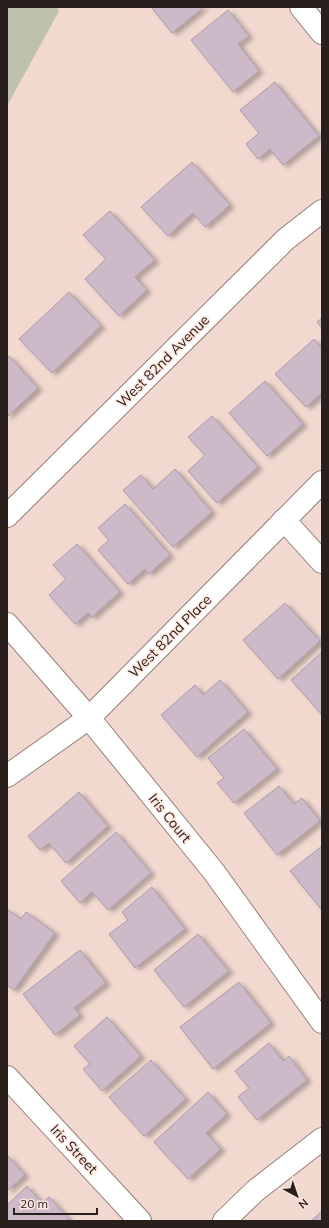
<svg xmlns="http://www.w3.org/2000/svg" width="329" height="1228" font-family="Mulish,sans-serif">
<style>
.green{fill:#bec1ae}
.building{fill:#ccbac9;stroke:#ac99a8;filter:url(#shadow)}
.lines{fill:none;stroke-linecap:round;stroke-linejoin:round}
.street-casing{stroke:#957f77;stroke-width:24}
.street{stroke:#fff;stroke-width:22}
.labels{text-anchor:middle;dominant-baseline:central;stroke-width:3;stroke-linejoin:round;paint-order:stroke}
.street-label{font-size:14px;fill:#29201d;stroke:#fee6dd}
</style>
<defs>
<filter id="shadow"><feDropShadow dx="4.5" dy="2.5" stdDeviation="2" flood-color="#0004"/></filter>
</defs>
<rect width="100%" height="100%" fill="#f1d9d0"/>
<!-- green -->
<polygon class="green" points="7,7 56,7 59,11 7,106"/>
<!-- building -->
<g class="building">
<polygon points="151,7 204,7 172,33"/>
<polygon points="228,10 249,36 238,44 259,71 233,92 191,40"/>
<polygon points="275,82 319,136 283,165 270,149 258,159 246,144 259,133 240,110"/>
<polygon points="192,162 230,205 205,227 193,213 168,236 141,207"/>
<polygon points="110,211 155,260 135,277 147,290 119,316 85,279 106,259 83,235"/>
<polygon points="69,292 101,326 52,373 19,339"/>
<polygon points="322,318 322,328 317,322"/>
<polygon points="314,339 322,349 322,393 306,407 275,374"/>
<polygon points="9,356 38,388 7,417 7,357"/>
<polygon points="265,381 303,424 267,456 229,413"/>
<polygon points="212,416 258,467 217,503 188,471 205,455 188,437"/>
<polygon points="175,469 212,512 173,547 123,490 141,475 153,489"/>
<polygon points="125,504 170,555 149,574 145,569 128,584 98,550 109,540 98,528"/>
<polygon points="77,544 120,592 92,617 88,613 75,624 49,595 66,579 53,565"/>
<polygon points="285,603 320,641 278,679 243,640"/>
<polygon points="322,652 322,715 291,680"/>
<polygon points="220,680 248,712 197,757 161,715 195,685 203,695"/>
<polygon points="244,729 277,769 234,803 217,783 224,778 208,758"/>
<polygon points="279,786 294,804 302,798 320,821 277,855 244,813"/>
<polygon points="79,792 108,826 66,863 49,843 40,850 28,836"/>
<polygon points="116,832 151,873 108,910 92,892 80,903 61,881"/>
<polygon points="322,846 322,908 321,909 290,871"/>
<polygon points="152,887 185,929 135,968 109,934 128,920 122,912"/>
<polygon points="7,909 21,919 26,912 55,933 14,990 7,985"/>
<polygon points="198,934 229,971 184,1007 154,970"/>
<polygon points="80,950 106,983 74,1008 80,1015 55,1035 23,994"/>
<polygon points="239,982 271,1023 213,1069 180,1027"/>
<polygon points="107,1017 141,1056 102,1091 83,1069 90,1064 74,1046"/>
<polygon points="269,1043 283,1061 289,1056 307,1080 257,1120 238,1097 249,1088 235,1071"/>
<polygon points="151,1060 186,1099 144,1136 109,1097"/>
<polygon points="208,1092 227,1114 206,1133 221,1149 188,1179 154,1142"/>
<polygon points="7,1155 25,1175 7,1191"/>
<polygon points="27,1186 42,1203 49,1197 69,1219 66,1221 7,1221 7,1205"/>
<polygon points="322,1211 322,1221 311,1221"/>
</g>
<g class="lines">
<!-- street casing -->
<g class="street-casing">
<g id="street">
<polyline points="301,7 322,33"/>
<polyline points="7,516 286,239 322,211"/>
<polyline points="284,520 322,562"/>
<polyline points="7,624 89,718 214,872 322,1022"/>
<polyline points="7,776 89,718 322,482"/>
<polyline points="7,1077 140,1221"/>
<polyline points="224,1221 255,1191 322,1139"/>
</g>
</g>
<!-- street -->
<use href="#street" class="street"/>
</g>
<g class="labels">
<!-- street labels -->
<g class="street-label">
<text transform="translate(163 361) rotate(-45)">West 82nd Avenue</text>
<text transform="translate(170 636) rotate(-45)">West 82nd Place</text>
<text transform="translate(170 818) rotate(51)">Iris Court</text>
<text transform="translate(74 1149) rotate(47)">Iris Street</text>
</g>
</g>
<!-- border -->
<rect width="329" height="1228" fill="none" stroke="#29201d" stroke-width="16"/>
<!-- north arrow -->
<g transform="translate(297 1196) rotate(140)" stroke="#fee6dd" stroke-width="3" paint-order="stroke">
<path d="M0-3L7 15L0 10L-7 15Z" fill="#29201d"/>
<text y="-6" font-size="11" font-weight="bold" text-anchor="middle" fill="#29201d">N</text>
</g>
<!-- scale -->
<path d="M14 1208v6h83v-6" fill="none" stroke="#29201d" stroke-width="2"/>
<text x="20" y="1208" font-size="12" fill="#29201d" stroke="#fee6dd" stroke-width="3" paint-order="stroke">20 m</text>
</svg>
